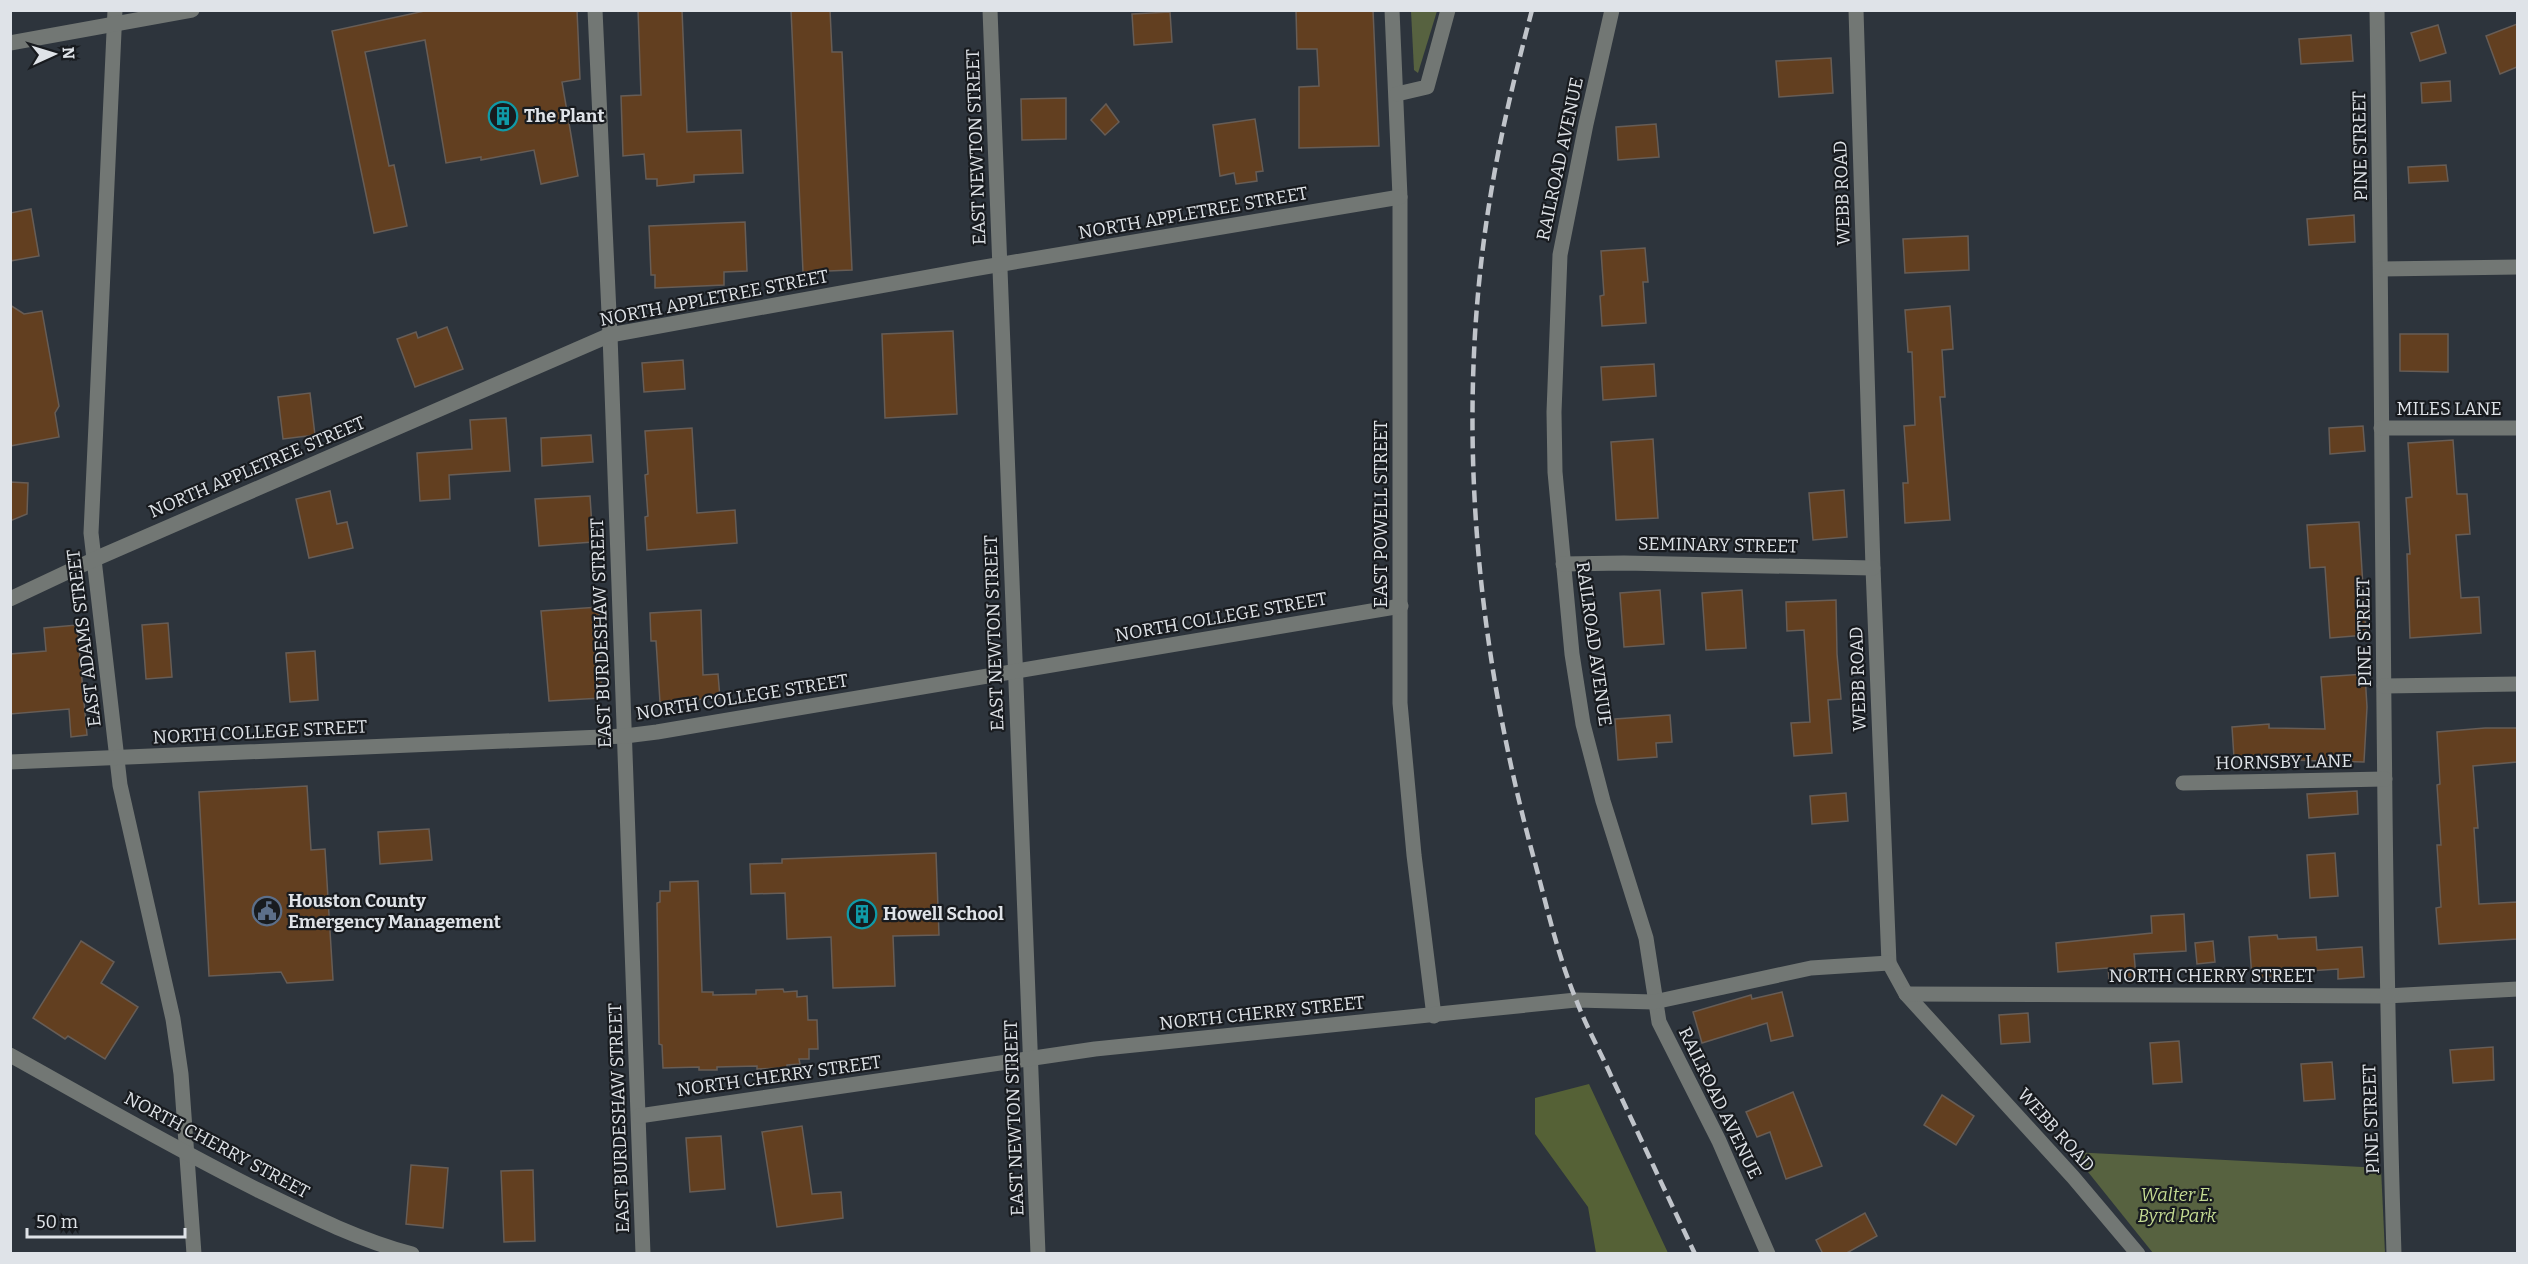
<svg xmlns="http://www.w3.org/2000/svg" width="2528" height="1264" font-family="Bitter,serif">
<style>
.green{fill:#576240}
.forest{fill:#556136}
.building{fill:#623f20;stroke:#675d56;stroke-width:1.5}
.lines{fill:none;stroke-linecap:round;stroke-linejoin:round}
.minor{stroke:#727774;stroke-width:15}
.rail{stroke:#c0c4ca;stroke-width:4.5;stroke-dasharray:12 6;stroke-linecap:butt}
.labels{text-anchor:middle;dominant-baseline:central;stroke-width:4.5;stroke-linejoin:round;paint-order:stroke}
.poi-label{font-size:18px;font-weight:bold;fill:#dfe3e8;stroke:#181b1f;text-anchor:start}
.street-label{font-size:18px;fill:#dfe3e8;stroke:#181b1f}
.park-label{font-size:18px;font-style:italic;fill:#c4da92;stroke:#181b1f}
</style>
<rect width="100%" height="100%" fill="#2d343c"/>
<!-- green -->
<g class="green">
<polygon points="1411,11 1437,11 1418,73 1414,70"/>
<polygon points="2072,1152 2381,1168 2385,1253 2153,1253"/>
</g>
<!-- forest -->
<polygon class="forest" points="1589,1084 1668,1253 1596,1253 1588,1207 1535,1134 1535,1098"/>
<!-- building -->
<g class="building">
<polygon points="429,10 577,10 580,79 562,82 578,176 541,184 534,150 481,160 481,157 446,163 425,40 365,52 389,166 394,165 407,226 374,233 332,31"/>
<polygon points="638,10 682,10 687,132 741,130 743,173 694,175 694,182 657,186 657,179 646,179 644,154 623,156 621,96 641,95"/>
<polygon points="791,10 830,10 832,52 842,52 852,270 803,272"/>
<polygon points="1296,10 1373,10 1379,146 1299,148 1299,87 1319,86 1317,49 1297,49"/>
<polygon points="1170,12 1172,42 1134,45 1132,14"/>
<polygon points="2517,24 2517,67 2500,74 2486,36"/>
<polygon points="2438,25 2446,53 2420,61 2411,33"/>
<polygon points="2351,35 2353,61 2301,64 2299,39"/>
<polygon points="1831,58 1833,93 1779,97 1776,61"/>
<polygon points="2450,81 2451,101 2422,103 2421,83"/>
<polygon points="1066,98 1066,139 1022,140 1021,99"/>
<polygon points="1106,104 1119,122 1105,135 1091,120"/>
<polygon points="1255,119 1263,171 1256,172 1257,181 1236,184 1234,173 1220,176 1213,125"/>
<polygon points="1656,124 1659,157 1618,160 1616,127"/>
<polygon points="2446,165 2448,181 2409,183 2408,167"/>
<polygon points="31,209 39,256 10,261 10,213"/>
<polygon points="2354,215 2355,242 2309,245 2307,219"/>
<polygon points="745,222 747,271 724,272 724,285 655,288 655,275 651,275 649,226"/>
<polygon points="1968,236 1969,270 1905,273 1903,239"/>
<polygon points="1645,248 1648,282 1643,282 1646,323 1602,326 1600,296 1604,295 1601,251"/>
<polygon points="10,305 24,314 42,311 59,406 55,413 59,437 10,446"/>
<polygon points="1950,306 1953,349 1942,350 1945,397 1940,397 1950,520 1905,523 1903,483 1908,483 1904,426 1915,425 1912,352 1908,352 1905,310"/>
<polygon points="447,327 463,369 415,387 397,339 416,332 418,338"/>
<polygon points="953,331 957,414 885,418 882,334"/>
<polygon points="2400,334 2448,334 2448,372 2400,371"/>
<polygon points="683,360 685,389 644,392 642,363"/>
<polygon points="1654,364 1656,396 1603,400 1601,367"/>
<polygon points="310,393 315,435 283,439 278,397"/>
<polygon points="506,418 510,471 449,475 450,499 420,501 417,453 472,449 470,420"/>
<polygon points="2363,426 2365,451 2330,454 2329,428"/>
<polygon points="692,428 697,513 735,510 737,543 647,550 645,517 648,516 645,475 648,474 645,431"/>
<polygon points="591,435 593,462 542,466 541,438"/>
<polygon points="1653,439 1658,518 1616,520 1611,442"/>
<polygon points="2453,440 2457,494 2467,494 2470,534 2456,535 2461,598 2479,597 2481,633 2410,638 2407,554 2410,554 2406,498 2412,497 2408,443"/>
<polygon points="10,482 28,483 27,514 10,521"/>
<polygon points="1844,490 1847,537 1813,540 1809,493"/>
<polygon points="330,491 337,524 347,522 353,548 309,558 296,499"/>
<polygon points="590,496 593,542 539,546 535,499"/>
<polygon points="2359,522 2366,635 2330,638 2325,567 2310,568 2307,525"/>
<polygon points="1660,590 1664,644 1624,647 1620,593"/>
<polygon points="1742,590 1746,648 1706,650 1702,593"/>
<polygon points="1836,600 1837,654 1841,699 1828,700 1832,753 1794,756 1791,723 1810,722 1804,630 1787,631 1786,602"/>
<polygon points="599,607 602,698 549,701 541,611"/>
<polygon points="701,610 703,675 718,674 720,698 660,702 656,641 651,641 650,613"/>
<polygon points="168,623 172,677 146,679 142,625"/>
<polygon points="77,625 87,735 71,737 69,709 10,714 10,654 46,651 44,628"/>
<polygon points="315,651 318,700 290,702 286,653"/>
<polygon points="2365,674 2367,707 2364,762 2290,760 2290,754 2234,758 2232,727 2269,724 2269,728 2325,729 2321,677"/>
<polygon points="1670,715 1672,742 1656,743 1657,757 1618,760 1615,719"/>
<polygon points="2485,728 2517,728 2517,762 2473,766 2478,828 2474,828 2479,904 2517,902 2517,939 2439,944 2436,908 2441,907 2437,845 2441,845 2437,785 2440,784 2437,732"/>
<polygon points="307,786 311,850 325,849 333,980 287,983 281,972 209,976 199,792"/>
<polygon points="2357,791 2358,814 2309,818 2307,794"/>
<polygon points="1846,793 1848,821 1812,824 1810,796"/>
<polygon points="429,829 432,860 380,864 378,832"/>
<polygon points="936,853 939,935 893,936 895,986 833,988 831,937 787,939 785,893 751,894 750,864 782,863 782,859"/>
<polygon points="2335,853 2338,896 2310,898 2307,855"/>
<polygon points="698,881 702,992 713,992 713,995 756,994 756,990 783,989 784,992 797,991 797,997 807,996 808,1020 817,1020 818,1049 809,1049 809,1059 799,1059 800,1064 787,1065 787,1068 757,1069 757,1066 717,1067 717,1070 699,1070 699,1067 663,1068 662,1045 659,1044 657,903 660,902 660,891 670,891 670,882"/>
<polygon points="2184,914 2186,951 2134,954 2136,977 2109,979 2108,968 2058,972 2056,943 2152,933 2151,916"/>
<polygon points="2277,935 2278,939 2316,937 2317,950 2362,947 2364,977 2338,979 2338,969 2280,973 2280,976 2252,978 2249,937"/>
<polygon points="81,941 114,962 101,983 138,1007 105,1059 68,1036 65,1039 33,1018"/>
<polygon points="2213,941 2215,962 2197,964 2195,943"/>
<polygon points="1782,992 1793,1036 1771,1041 1767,1023 1702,1043 1693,1012 1751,995 1752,999"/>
<polygon points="2028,1013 2030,1042 2001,1044 1999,1015"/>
<polygon points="2179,1041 2182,1082 2153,1084 2150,1043"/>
<polygon points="2493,1047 2494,1080 2453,1083 2450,1050"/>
<polygon points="2332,1062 2335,1099 2304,1101 2301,1064"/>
<polygon points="1793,1092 1822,1166 1786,1179 1770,1132 1757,1137 1746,1112"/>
<polygon points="1942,1095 1974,1116 1956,1145 1924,1125"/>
<polygon points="802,1126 812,1194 841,1192 843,1218 777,1227 762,1132"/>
<polygon points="721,1136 725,1189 690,1192 686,1138"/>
<polygon points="411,1165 448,1168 443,1228 406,1224"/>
<polygon points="533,1170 535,1241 504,1242 501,1171"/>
<polygon points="1865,1213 1877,1236 1845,1254 1823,1254 1816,1240"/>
</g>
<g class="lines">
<!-- minor -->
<g class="minor">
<polyline points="115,10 91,533 120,785 173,1019 181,1074 194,1254"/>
<polyline points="595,10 610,335 643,1254"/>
<polyline points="990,10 1038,1254"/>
<polyline points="1392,10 1400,197 1400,703 1414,855 1434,1016"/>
<polyline points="1612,10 1586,124 1560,255 1554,412 1555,472 1572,654 1583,724 1603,801 1646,938 1659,1022 1719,1141 1768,1254"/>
<polyline points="1856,10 1873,568 1889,963 1906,994 2073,1177 2138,1254"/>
<path d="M2377 10C2384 425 2381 839 2394 1254"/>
<polyline points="10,43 192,10"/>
<polyline points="1397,94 1427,87 1448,10"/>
<polyline points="2381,269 2518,267"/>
<polyline points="2381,428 2518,428"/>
<polyline points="1563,564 1624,563 1873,568"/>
<polyline points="10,599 95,559 610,335 973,269 1400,197"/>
<polyline points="2384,686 2518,684"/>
<polyline points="10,762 625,736 657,732 1401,606"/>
<polyline points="2183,783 2385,779"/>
<polyline points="1906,994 2386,996 2518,989"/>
<path d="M10 1055C93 1101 175 1149 260 1191 309 1215 359 1240 412 1254"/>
<polyline points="639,1116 1095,1049 1576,1000 1654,1002 1811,968 1889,963"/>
</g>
<!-- rail -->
<path class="rail" d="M1532 10C1517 67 1503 123 1493 181 1453 406 1474 640 1534 859 1547 907 1558 957 1577 1002 1587 1028 1601 1053 1612 1078 1640 1137 1667 1195 1695 1254"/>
</g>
<!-- icons -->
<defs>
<g id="building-ring" transform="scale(1.5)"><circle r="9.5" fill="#181b1f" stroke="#0f9aa8" stroke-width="1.5"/><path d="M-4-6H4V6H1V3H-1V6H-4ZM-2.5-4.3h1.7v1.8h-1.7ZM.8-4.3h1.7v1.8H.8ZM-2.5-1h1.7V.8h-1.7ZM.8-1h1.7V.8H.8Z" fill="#0f9aa8"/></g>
<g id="civic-ring" transform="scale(1.5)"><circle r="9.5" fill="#181b1f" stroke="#5c6f8a" stroke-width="1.5"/><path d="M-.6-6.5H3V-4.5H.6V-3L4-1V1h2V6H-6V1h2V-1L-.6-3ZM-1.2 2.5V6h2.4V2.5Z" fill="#5c6f8a"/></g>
</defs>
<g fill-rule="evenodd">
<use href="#building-ring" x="503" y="116"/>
<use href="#civic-ring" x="267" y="911"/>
<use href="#building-ring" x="862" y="914"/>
</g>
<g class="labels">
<!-- poi labels -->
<g class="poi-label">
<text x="524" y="116">The Plant</text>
<text x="288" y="901">Houston County<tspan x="288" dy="21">Emergency Management</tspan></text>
<text x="883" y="914">Howell School</text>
</g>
<!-- street labels -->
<g class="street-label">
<text transform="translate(2360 146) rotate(-91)">PINE STREET</text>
<text transform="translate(976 147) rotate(-92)">EAST NEWTON STREET</text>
<text transform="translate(1560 159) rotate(-78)">RAILROAD AVENUE</text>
<text transform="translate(1842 193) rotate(-92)">WEBB ROAD</text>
<text transform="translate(1193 213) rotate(-10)">NORTH APPLETREE STREET</text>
<text transform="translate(714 298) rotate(-11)">NORTH APPLETREE STREET</text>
<text x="2449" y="409">MILES LANE</text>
<text transform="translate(257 467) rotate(-23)">NORTH APPLETREE STREET</text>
<text transform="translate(1381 514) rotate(-90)">EAST POWELL STREET</text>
<text transform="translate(1718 545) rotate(1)">SEMINARY STREET</text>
<text transform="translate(1221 617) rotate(-10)">NORTH COLLEGE STREET</text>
<text transform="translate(2364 632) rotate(-91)">PINE STREET</text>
<text transform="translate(601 633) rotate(-92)">EAST BURDESHAW STREET</text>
<text transform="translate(994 633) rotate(-92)">EAST NEWTON STREET</text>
<text transform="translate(84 638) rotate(-97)">EAST ADAMS STREET</text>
<text transform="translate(1594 644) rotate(82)">RAILROAD AVENUE</text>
<text transform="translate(1858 679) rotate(-92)">WEBB ROAD</text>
<text transform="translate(742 697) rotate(-9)">NORTH COLLEGE STREET</text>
<text transform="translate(260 732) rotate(-3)">NORTH COLLEGE STREET</text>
<text transform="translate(2284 762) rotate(-1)">HORNSBY LANE</text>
<text x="2212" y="976">NORTH CHERRY STREET</text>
<text transform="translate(1262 1013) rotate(-6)">NORTH CHERRY STREET</text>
<text transform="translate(779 1076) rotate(-8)">NORTH CHERRY STREET</text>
<text transform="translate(1720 1103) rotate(64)">RAILROAD AVENUE</text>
<text transform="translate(619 1118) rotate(-92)">EAST BURDESHAW STREET</text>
<text transform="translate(1014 1118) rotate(-92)">EAST NEWTON STREET</text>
<text transform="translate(2371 1119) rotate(-92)">PINE STREET</text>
<text transform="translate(2056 1130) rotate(48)">WEBB ROAD</text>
<text transform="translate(217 1145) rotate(28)">NORTH CHERRY STREET</text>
</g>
<!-- park labels -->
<g class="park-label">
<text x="2177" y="1195">Walter E.<tspan x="2177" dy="21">Byrd Park</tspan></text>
</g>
</g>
<!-- border -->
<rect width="2528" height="1264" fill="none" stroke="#dfe3e8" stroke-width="24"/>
<!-- north arrow -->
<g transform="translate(54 54) rotate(86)" stroke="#181b1f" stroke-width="4.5" paint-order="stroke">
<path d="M0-4.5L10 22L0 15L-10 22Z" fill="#dfe3e8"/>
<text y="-9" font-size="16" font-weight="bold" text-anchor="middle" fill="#dfe3e8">N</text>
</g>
<!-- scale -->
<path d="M27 1228v9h158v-9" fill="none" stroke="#dfe3e8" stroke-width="3"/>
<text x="36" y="1228" font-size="18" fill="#dfe3e8" stroke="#181b1f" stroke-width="4.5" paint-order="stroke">50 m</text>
</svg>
